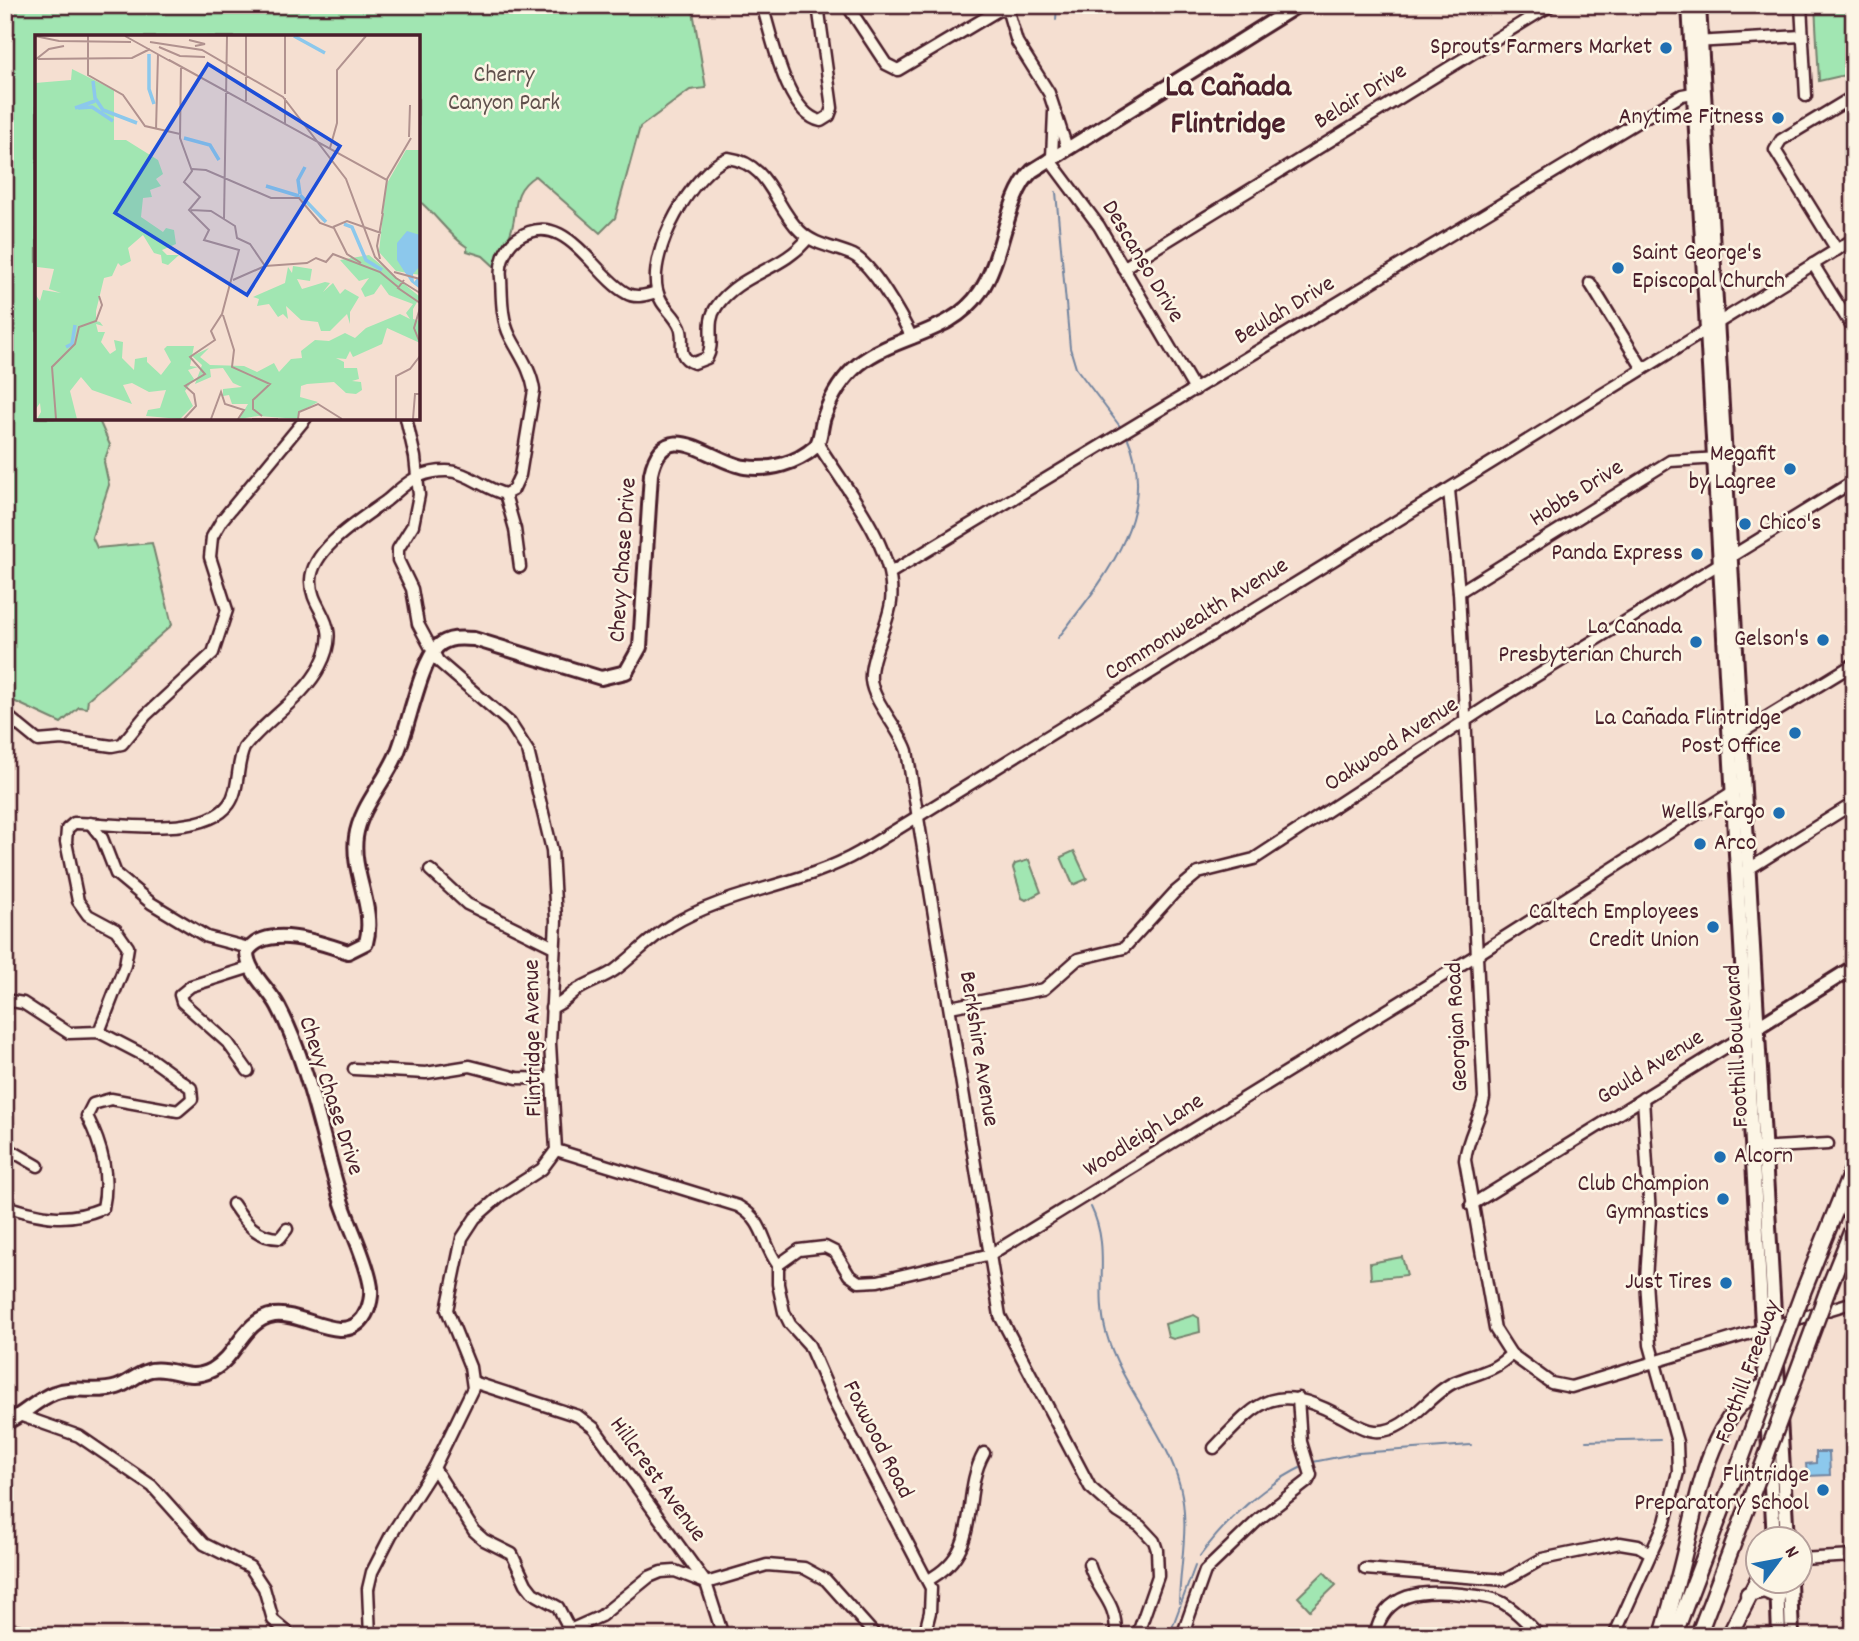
<svg xmlns="http://www.w3.org/2000/svg" width="1859" height="1641" font-family="Dekko,sans-serif">
<style>
.green{fill:#a1e6b2;stroke:#76826e;stroke-width:2}
.water{fill:#8cc8ec;stroke:#72849f;stroke-width:2}
.lines{fill:none;stroke-linecap:round;stroke-linejoin:round}
.stream{stroke:#72849f;stroke-width:2}
.minor-casing{stroke:#4a1f2b;stroke-width:15}
.major-casing{stroke:#4a1f2b;stroke-width:18}
.highway-casing{stroke:#4a1f2b;stroke-width:19}
.minor{stroke:#fcf5e5;stroke-width:10}
.major{stroke:#fcf5e5;stroke-width:12}
.highway{stroke:#fcf5e5;stroke-width:14}
.highway-bridge-casing{stroke:#4a1f2b;stroke-width:19;stroke-linecap:butt}
.highway-bridge{stroke:#fcf5e5;stroke-width:14}
.poi-dot{fill:#1f6fb2;stroke:#fcf5e5;stroke-width:2.5}
.labels{text-anchor:middle;dominant-baseline:central;stroke-width:5;stroke-linejoin:round;paint-order:stroke}
.poi-label{font-size:24px;fill:#4a1f2b;stroke:#fcf5e5;text-anchor:end}
.park-label{font-size:24px;fill:#60514d;stroke:#fcf5e5}
.street-label{font-size:24px;fill:#4a1f2b;stroke:#fcf5e5}
.district-label{font-size:32px;font-weight:bold;fill:#4a1f2b;stroke:#fcf5e5}
.inset-river{fill:none;stroke:#8cc8ec;stroke-width:3.5}
.inset-road{fill:none;stroke:#b1928f;stroke-width:2}
.view{fill:#1d4ed8;fill-opacity:0.15;stroke:#1d4ed8;stroke-width:3.5}
.inset-edge{fill:none;stroke:#4a1f2b;stroke-width:3.5}
</style>
<rect width="100%" height="100%" fill="#f5dfd1"/>
<filter id="ink" filterUnits="userSpaceOnUse"><feTurbulence type="fractalNoise" baseFrequency=".0143" numOctaves="2"/><feDisplacementMap in="SourceGraphic" scale="14" xChannelSelector="R" yChannelSelector="G"/><feConvolveMatrix kernelMatrix="1 2 1 2 8 2 1 2 1" color-interpolation-filters="sRGB"/></filter>
<g filter="url(#ink)">
<!-- green -->
<g class="green">
<path d="M5 5H692L706 88 690 90 640 127 615 218 600 233 535 176C508 193 520 214 509 237 504 247 498 254 495 267L483 256 467 251V247C447 234 437 215 418 200V37H37V418H98L110 445 104 462 109 485 92 537 97 548 152 543 172 625 88 699 87 708 79 707 61 723 5 697Z"/>
<polygon points="1815,5 1854,5 1854,73 1819,81"/>
<polygon points="1074,851 1087,879 1073,885 1061,857"/>
<polygon points="1029,860 1041,892 1026,900 1022,898 1013,868 1015,864"/>
<polygon points="1402,1257 1407,1275 1371,1279 1370,1263"/>
<polygon points="1194,1315 1199,1318 1200,1332 1173,1339 1168,1337 1165,1324"/>
<polygon points="1324,1572 1336,1585 1310,1610 1298,1597"/>
</g>
<!-- water -->
<polygon class="water" points="1816,1452 1829,1452 1830,1475 1807,1476 1806,1464 1816,1463"/>
<g class="lines">
<!-- stream -->
<g class="stream">
<polyline points="1056,20 1057,5"/>
<polyline points="1056,192 1070,348 1076,368 1122,429"/>
<path d="M1058 638C1103 580 1161 514 1127 436"/>
<path d="M1091 1207C1112 1250 1094 1287 1106 1332 1121 1387 1166 1431 1180 1486 1190 1526 1180 1563 1179 1603"/>
<polyline points="1586,1441 1660,1439"/>
<polyline points="1313,1462 1358,1453 1471,1445"/>
<path d="M1200 1556C1226 1520 1264 1485 1304 1466"/>
<polyline points="1169,1636 1195,1566"/>
</g>
<!-- minor casing -->
<g class="minor-casing">
<g id="minor">
<path d="M762 5C772 36 786 114 821 121L829 116 832 108 818 5"/>
<polyline points="847,5 886,64 898,70 997,11 1007,9"/>
<polyline points="1006,5 1017,42 1049,93 1067,148"/>
<polyline points="1801,5 1806,96"/>
<polyline points="1694,42 1802,36"/>
<polyline points="1052,157 1054,112"/>
<polyline points="1049,159 1099,226 1195,390"/>
<path d="M808 238C784 270 740 273 717 306 704 324 716 341 707 358L694 363C674 356 686 342 680 327 674 313 660 306 657 290 648 251 692 172 728 158 771 164 773 205 800 231 815 246 836 247 853 255 873 265 902 317 912 338"/>
<polyline points="1837,250 1775,150 1781,140 1854,96"/>
<polyline points="1813,264 1854,330"/>
<polyline points="1123,268 1551,5"/>
<polyline points="1590,283 1643,369"/>
<path d="M818 444C845 488 897 548 891 602 888 626 869 658 871 680 873 702 900 729 907 751L1000 1316 1090 1487 1118 1512 1140 1526 1154 1541 1157 1550 1158 1576 1137 1636"/>
<path d="M1449 490 1459 592 1484 1098C1480 1120 1467 1138 1465 1160L1495 1329 1511 1354 1551 1383 1571 1387 1854 1302"/>
<polyline points="505,494 515,529 520,567"/>
<polyline points="890,573 1682,95 1698,92"/>
<polyline points="1459,592 1670,461 1719,458"/>
<polyline points="5,714 38,741 62,739 112,746 122,744 146,715 213,653 227,610 210,557 212,537 222,520 306,418"/>
<polyline points="1736,736 1854,664"/>
<polyline points="90,823 102,838 116,874 151,903 207,937 249,948"/>
<polyline points="430,870 467,904 554,947"/>
<polyline points="1744,872 1854,803"/>
<path d="M5 1000 23 1003 69 1033 99 1032 151 1059 191 1088 192 1099 178 1111 111 1099 93 1104 87 1116C102 1146 110 1175 103 1208 67 1223 41 1217 5 1206"/>
<polyline points="950,1007 1044,989 1078,959 1124,948 1174,893 1198,873 1254,859 1494,702 1854,481"/>
<path d="M551 1008C563 1004 568 996 577 990 589 982 604 978 615 970 634 956 649 939 670 926 729 890 801 886 860 852L1854 239"/>
<path d="M99 1032 125 965 128 947 116 930 88 915 78 901 66 842 67 829 74 823C111 822 203 840 229 804 240 789 236 765 244 748 266 719 304 698 320 666 344 620 310 612 311 580 312 548 363 518 386 501 396 493 408 480 420 476 427 473 438 471 446 471 466 471 485 489 505 494L513 490 520 475 534 390C531 369 519 354 510 336 501 318 502 297 501 278 499 264 505 248 516 239 564 205 592 274 626 293 636 299 646 295 657 292"/>
<polyline points="354,1069 426,1073 470,1066 517,1078 551,1079"/>
<polyline points="248,1071 228,1043 182,1002 180,995 191,986 251,967"/>
<polyline points="5,1147 38,1166"/>
<polyline points="1759,1148 1828,1144"/>
<path d="M556 1150 738 1206C766 1222 761 1242 778 1265L799 1250 825 1247 835 1252 849 1275 859 1282 878 1281 991 1254 1475 956 1737 789"/>
<path d="M233 1204C245 1222 256 1238 280 1238L287 1229"/>
<polyline points="1471,1205 1747,1034"/>
<polyline points="778,1265 778,1284 784,1312 790,1324 809,1345 833,1400 931,1588 930,1612 924,1636"/>
<polyline points="473,1382 578,1416 594,1428 706,1583 723,1636"/>
<polyline points="22,1416 79,1436 152,1486 204,1544 250,1567 264,1588 273,1620 292,1636"/>
<path d="M1214 1448C1259 1401 1273 1382 1336 1414 1348 1419 1362 1430 1375 1431 1407 1434 1429 1393 1455 1382 1477 1373 1494 1372 1511 1354"/>
<polyline points="434,1468 474,1531 484,1540 512,1554 526,1584 533,1593 558,1607 569,1628"/>
<polyline points="1800,1559 1854,1556"/>
<path d="M1089 1564C1098 1595 1117 1599 1116 1636"/>
<polyline points="1365,1569 1505,1580 1542,1559 1620,1543 1638,1546 1650,1553"/>
<path d="M928 1580C985 1550 959 1497 984 1453"/>
<polyline points="5,1628 43,1636"/>
<polyline points="370,1636 368,1589 372,1572 391,1535 434,1468 473,1388 470,1367 447,1310 462,1238 475,1218 500,1196 542,1169 556,1150 550,1043 556,920 552,850 528,751 510,723 438,661 418,624 412,589 398,560 398,549 413,525 419,495 415,457 406,418"/>
<polyline points="556,1636 601,1616 649,1577 661,1572 675,1571 706,1583 767,1565 804,1568 826,1580 876,1636"/>
<polyline points="1182,1636 1205,1571 1259,1519 1308,1481 1311,1475 1301,1442 1298,1398"/>
<path d="M1375 1636C1384 1591 1423 1590 1461 1594 1475 1596 1491 1596 1503 1603 1517 1611 1529 1625 1540 1636"/>
<polyline points="1614,1636 1665,1522 1678,1472 1677,1442 1650,1345 1646,1280 1650,1216 1643,1098"/>
</g>
</g>
<!-- major casing -->
<g class="major-casing">
<g id="major">
<polyline points="1689,5 1774,1540"/>
<polyline points="1699,5 1787,1540"/>
<polyline points="1753,1030 1854,967"/>
<path d="M5 1423C24 1415 37 1399 54 1393 74 1385 97 1394 117 1387 129 1383 138 1373 151 1370 173 1366 187 1383 212 1370 238 1356 243 1320 274 1315 302 1311 342 1346 363 1318 370 1308 373 1294 370 1282 364 1253 349 1226 340 1197 321 1134 309 1065 278 1006 269 989 247 972 247 952 266 923 322 943 348 952L366 943C376 908 351 873 356 837 360 808 384 783 396 756 408 730 420 663 438 646 448 637 461 638 474 639L601 678 626 672 640 647 651 474C664 412 712 463 745 467 770 471 797 463 815 447 821 441 821 425 824 417 831 397 842 378 859 364 897 334 951 335 980 292 1004 258 1005 197 1032 171L1298 5"/>
<polyline points="1777,1582 1779,1636"/>
<polyline points="1790,1582 1792,1636"/>
</g>
</g>
<!-- highway casing -->
<g class="highway-casing">
<g id="highway">
<polyline points="1803,1292 1854,1165"/>
<polyline points="1827,1292 1854,1225"/>
<polyline points="1748,1594 1764,1590 1778,1596"/>
<path d="M1662 1636C1671 1605 1680 1574 1687 1542 1701 1483 1713 1405 1776 1380"/>
<polyline points="1674,1636 1735,1476"/>
<polyline points="1698,1636 1750,1500"/>
<polyline points="1729,1636 1758,1579"/>
</g>
</g>
<!-- minor -->
<use href="#minor" class="minor"/>
<!-- major -->
<use href="#major" class="major"/>
<!-- highway -->
<use href="#highway" class="highway"/>
<!-- highway-bridge casing -->
<g class="highway-bridge-casing">
<g id="highway-bridge">
<polyline points="1735,1476 1803,1292"/>
<polyline points="1750,1500 1827,1292"/>
</g>
</g>
<!-- highway-bridge -->
<use href="#highway-bridge" class="highway-bridge"/>
</g>
</g>
<!-- markers -->
<g class="poi-dot">
<circle cx="1666" cy="48" r="7"/>
<circle cx="1778" cy="118" r="7"/>
<circle cx="1618" cy="268" r="7"/>
<circle cx="1790" cy="469" r="7"/>
<circle cx="1745" cy="524" r="7"/>
<circle cx="1697" cy="554" r="7"/>
<circle cx="1823" cy="640" r="7"/>
<circle cx="1696" cy="642" r="7"/>
<circle cx="1795" cy="733" r="7"/>
<circle cx="1779" cy="813" r="7"/>
<circle cx="1700" cy="844" r="7"/>
<circle cx="1713" cy="927" r="7"/>
<circle cx="1720" cy="1157" r="7"/>
<circle cx="1723" cy="1199" r="7"/>
<circle cx="1726" cy="1283" r="7"/>
<circle cx="1823" cy="1490" r="7"/>
</g>
<g class="labels">
<!-- poi labels -->
<g class="poi-label">
<text x="1652" y="48">Sprouts Farmers Market</text>
<text x="1764" y="118">Anytime Fitness</text>
<text x="1632" y="254" text-anchor="start">Saint George's<tspan x="1632" dy="28">Episcopal Church</tspan></text>
<text x="1776" y="455">Megafit<tspan x="1776" dy="28">by Lagree</tspan></text>
<text x="1759" y="524" text-anchor="start">Chico's</text>
<text x="1683" y="554">Panda Express</text>
<text x="1682" y="628">La Canada<tspan x="1682" dy="28">Presbyterian Church</tspan></text>
<text x="1809" y="640">Gelson's</text>
<text x="1781" y="719">La Cañada Flintridge<tspan x="1781" dy="28">Post Office</tspan></text>
<text x="1765" y="813">Wells Fargo</text>
<text x="1714" y="844" text-anchor="start">Arco</text>
<text x="1699" y="913">Caltech Employees<tspan x="1699" dy="28">Credit Union</tspan></text>
<text x="1734" y="1157" text-anchor="start">Alcorn</text>
<text x="1709" y="1185">Club Champion<tspan x="1709" dy="28">Gymnastics</tspan></text>
<text x="1712" y="1283">Just Tires</text>
<text x="1809" y="1476">Flintridge<tspan x="1809" dy="28">Preparatory School</tspan></text>
</g>
<!-- park labels -->
<g class="park-label">
<text x="504" y="76">Cherry<tspan x="504" dy="28">Canyon Park</tspan></text>
</g>
<!-- street labels -->
<g class="street-label">
<text transform="translate(1361 97) rotate(-32)">Belair Drive</text>
<text transform="translate(1142 262) rotate(59)">Descanso Drive</text>
<text transform="translate(1285 311) rotate(-31)">Beulah Drive</text>
<text transform="translate(1577 494) rotate(-32)">Hobbs Drive</text>
<text transform="translate(624 560) rotate(-86)">Chevy Chase Drive</text>
<text transform="translate(1197 620) rotate(-32)">Commonwealth Avenue</text>
<text transform="translate(1392 745) rotate(-33)">Oakwood Avenue</text>
<text transform="translate(1458 1027) rotate(-93)">Georgian Road</text>
<text transform="translate(534 1038) rotate(-91)">Flintridge Avenue</text>
<text transform="translate(1738 1046) rotate(-93)">Foothill Boulevard</text>
<text transform="translate(978 1049) rotate(81)">Berkshire Avenue</text>
<text transform="translate(1651 1068) rotate(-32)">Gould Avenue</text>
<text transform="translate(330 1096) rotate(72)">Chevy Chase Drive</text>
<text transform="translate(1144 1136) rotate(-32)">Woodleigh Lane</text>
<text transform="translate(1749 1372) rotate(-70)">Foothill Freeway</text>
<text transform="translate(877 1440) rotate(63)">Foxwood Road</text>
<text transform="translate(657 1480) rotate(54)">Hillcrest Avenue</text>
</g>
<!-- district labels -->
<g class="district-label">
<text x="1228" y="89">La Cañada<tspan x="1228" dy="37">Flintridge</tspan></text>
</g>
</g>
<!-- overview -->
<g transform="translate(35 35)">
<rect width="385" height="385" fill="#f5dfd1"/>
<path d="M37 34 79 55V105H91L123 125 128 139 121 144 126 151 115 155 117 162 108 163 106 182 128 197 131 193 139 195 141 209 127 215 132 220H144L133 230 127 228 126 220 119 218 108 200 93 213 96 226 86 231 83 228 77 241 69 243 61 276V286L65 287 68 291 61 289 63 297H70L66 307 75 319 81 315 79 305 88 307 87 323 99 335 100 324 112 322V327L126 340 136 327 129 314 132 311H159L155 331 163 332 153 335 159 344 150 356 158 371 145 384 111 381 113 375 125 373 131 355 114 357 97 348 88 350 97 369 57 355 46 342 35 356 42 384H2L6 377 5 368 0 375V259L5 266 8 255 26 258 14 254 19 234 2 232 0 48 36 45ZM371 115H385V240L361 236 344 217 351 150ZM334 220 385 262 378 274V284L385 286V308L352 293 347 309 318 322 315 316 311 324 301 323 309 327V333H322L324 344 317 346 326 347 327 355 321 359 311 358 299 347 272 349 266 351 265 362 283 367 263 378 264 384 223 381 204 384 213 369H197L194 360 188 361V354L207 352 198 348 188 333 175 334 176 342 160 349 167 330 157 321 174 313 165 322 175 330 209 331 222 337 239 328 244 337 256 324 267 323 266 316 280 305 294 306 310 298 320 303 331 293 365 279 375 284 371 278 378 269 354 260 346 249 339 259 330 262 326 254 334 243 324 246 305 225ZM258 231 277 234 275 246 262 244 267 254 290 247 295 248 288 257 298 248 305 259 310 254 324 262 315 277V289L312 279 295 296H286L283 287 266 285 251 271 253 284 248 279 243 282 234 269 222 271 224 264 218 262 250 248 253 232 257 238Z" fill="#a1e6b2"/>
<path d="M372 196 385 200V231L378 239 379 247 384 241 385 254 376 247 362 225V208Z" fill="#8cc8ec"/>
<path class="inset-river" d="M259 1 290 18M114 19V54L119 69M58 46 60 63 68 75 102 88M40 73 60 66M43 73 57 72 78 86M149 103 175 110 184 125M231 151 264 161M265 159 263 145 270 132M265 160 291 187M309 189 317 192 331 225 347 235M31 312 37 309 40 290"/>
<path class="inset-road" d="M0 1 24 6 96 7M53 1V40L88 60 110 91 145 99M90 1 135 26M211 1V66M250 1V59M154 5 170 9 160 11M115 7 167 15 248 62 311 144 340 222 361 243 385 258M124 12 145 21 170 22M3 24 97 23 115 14M0 25 14 14 29 11M134 25 352 145 347 179M146 31 145 103 157 136 149 147 165 162 154 175 174 195 169 205 204 215 187 279 176 296 180 305 155 322 170 339 150 351 159 359 161 371 149 384M250 63V89M121 95 123 19M374 102 375 70M295 113 302 88V35L331 1M157 134 171 135 236 163H264L285 188 299 193 312 219 326 228M352 144 376 103M156 175 176 176 200 191 202 203 215 209 230 231M189 184 192 1M298 192 312 186 346 198M0 220V246M345 224 342 211 348 178M359 237 385 244M198 245 230 231 272 228 281 223 291 227 298 219 345 237 363 252M369 245 363 253 385 268M385 273 379 293 385 308M188 280 199 315 197 332 235 349 218 365V374L227 381M21 384 17 332 40 309 44 292 61 286 67 270 64 261M176 384 186 357 190 369 209 375 203 384M217 384H243M263 384 264 377 283 369 307 384M361 384V341L375 334 385 321M378 384 380 359H385"/>
<path class="view" d="M173 29 305 111 212 260 80 178Z"/>
<rect width="385" height="385" class="inset-edge"/>
</g>
<!-- margin -->
<rect width="1859" height="1641" fill="none" stroke="#fcf5e5" stroke-width="28"/>
<rect x="14" y="14" width="1831" height="1613" fill="none" stroke="#4a1f2b" stroke-width="2.5" filter="url(#ink)"/>
<!-- north arrow -->
<g transform="translate(1779 1560) rotate(58)"><circle r="33" fill="#fcf5e5" stroke="#b59f9b" stroke-width="2"/>
<path d="M0-5L12 26L0 18L-12 26Z" fill="#1f6fb2"/>
<text y="-10" font-size="19" font-weight="bold" text-anchor="middle" fill="#4a1f2b">N</text>
</g>
</svg>
